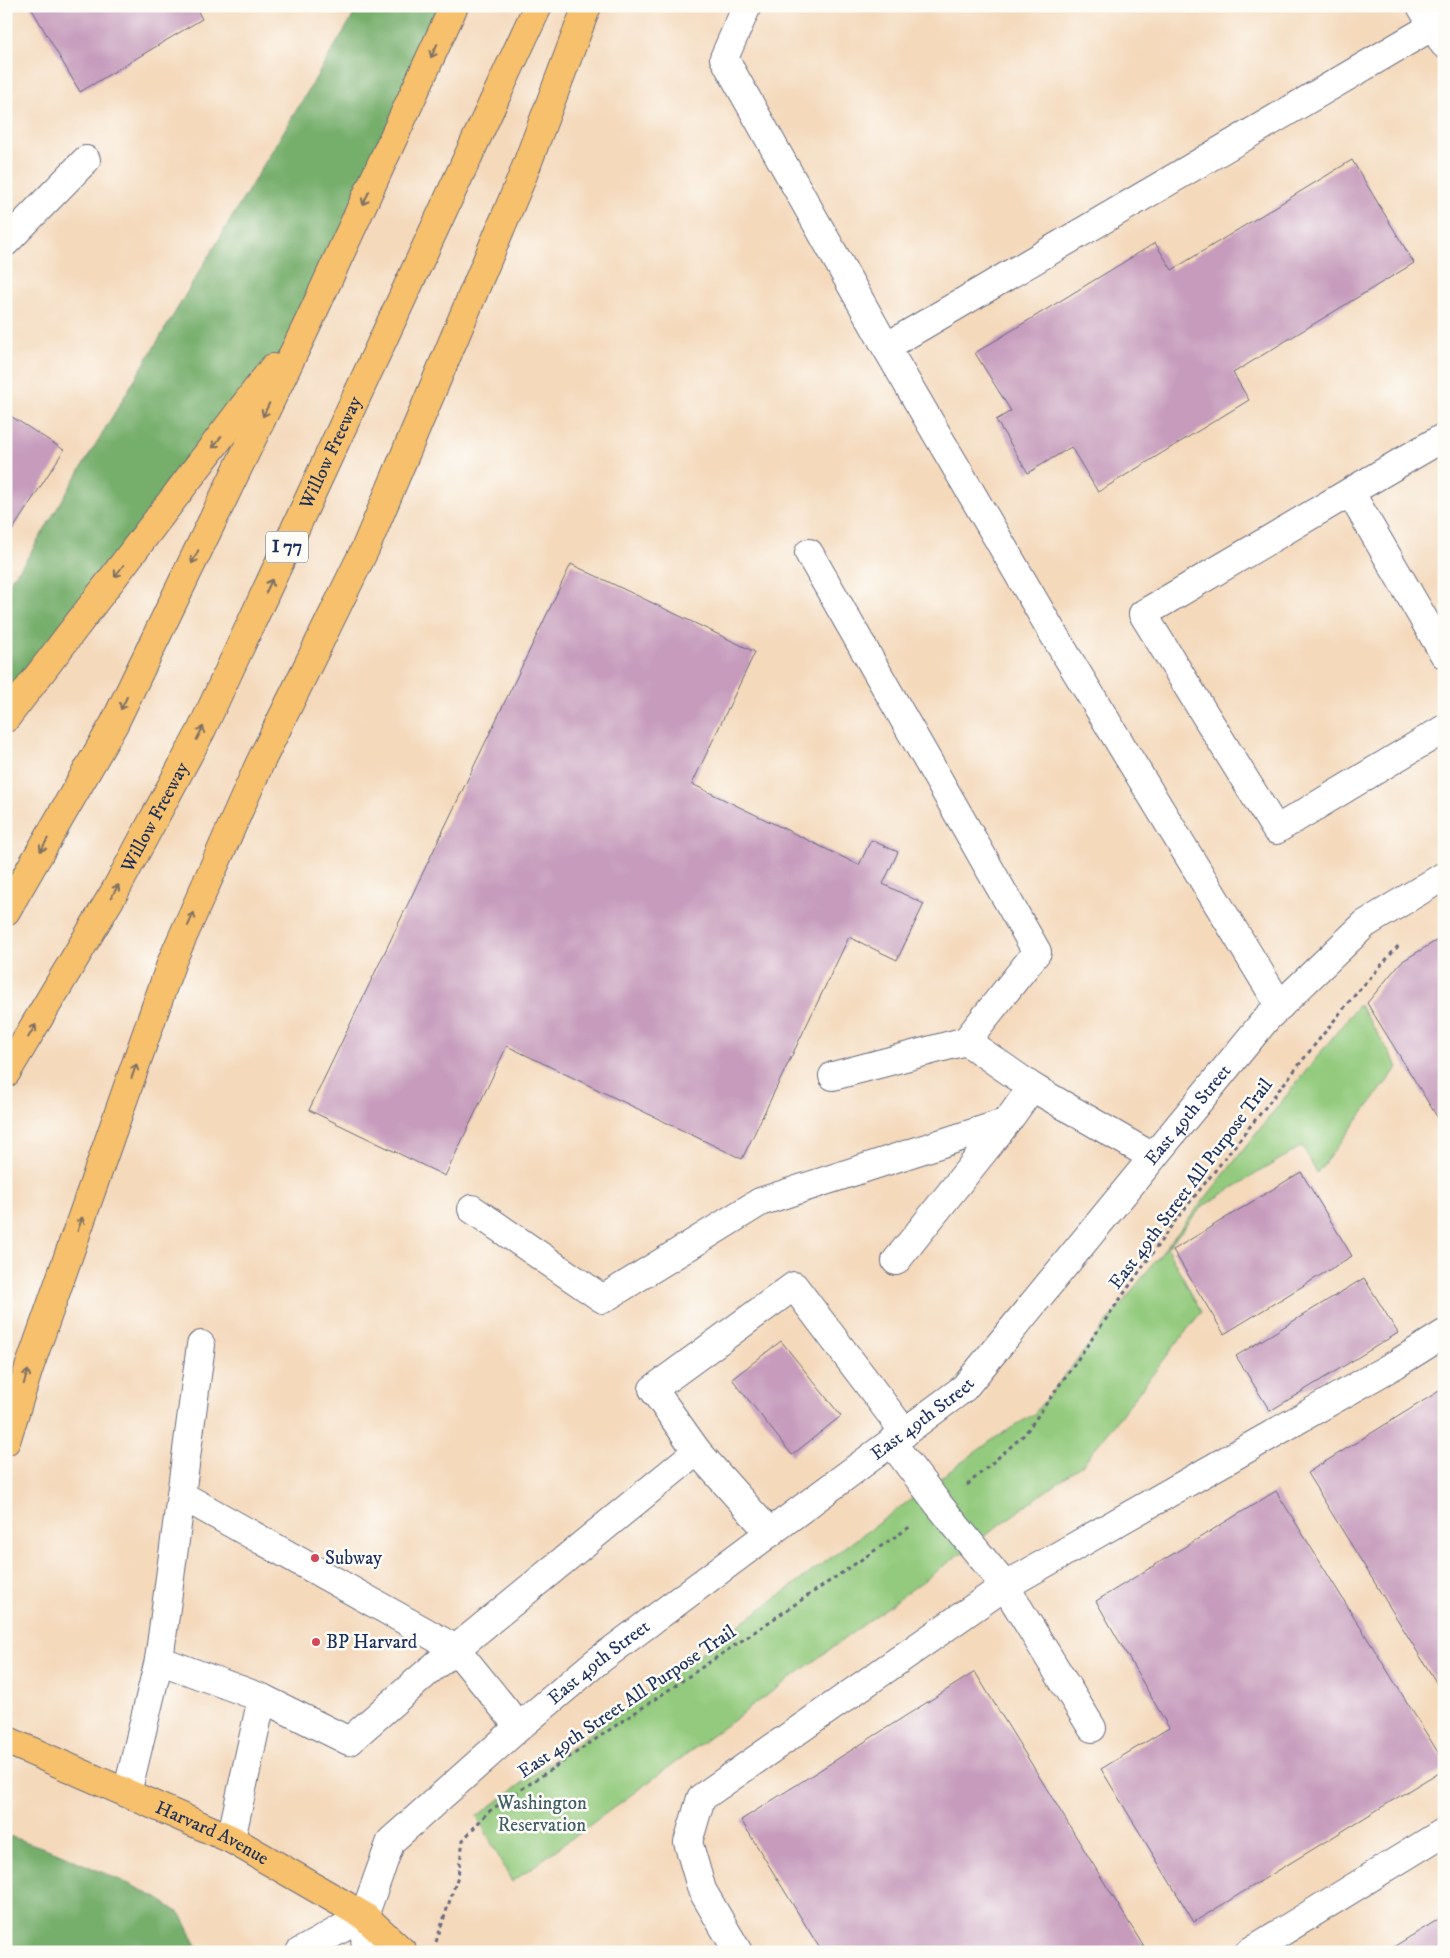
<svg xmlns="http://www.w3.org/2000/svg" width="1450" height="1958" font-family="'IM FELL DW Pica',serif">
<style>
.green{fill:#93ca7d;stroke:#577c6e}
.forest{fill:#76ae6c;stroke:#486e65}
.building{fill:#c69bbc}
.lines{fill:none;stroke-linecap:round;stroke-linejoin:round}
.minor-casing{stroke:#676a7f;stroke-width:30}
.major-casing{stroke:#676a7f;stroke-width:30}
.highway-casing{stroke:#676a7f;stroke-width:30}
.path{stroke:#676a7f;stroke-width:3;stroke-dasharray:4 4;stroke-linecap:butt}
.minor{stroke:#fff;stroke-width:28}
.major{stroke:#f7c06c;stroke-width:28}
.highway{stroke:#f7c06c;stroke-width:28}
.oneway{stroke:#7e7064}
.poi-dot{fill:#d1495b;stroke:#fdfcf7;stroke-width:2}
.labels{text-anchor:middle;dominant-baseline:central;stroke-width:5;stroke-linejoin:round;paint-order:stroke}
.shield{fill:#fdfcf7;stroke:#5f6c8c;stroke-width:1}
.shield-label{font-size:18px;font-weight:bold;fill:#1b2f5e}
.street-label{font-size:19px;fill:#1b2f5e;stroke:#fdfcf7}
.poi-label{font-size:19px;fill:#1b2f5e;stroke:#fdfcf7;text-anchor:start}
.park-label{font-size:19px;fill:#3f5e67;stroke:#fdfcf7}
</style>
<rect width="100%" height="100%" fill="#fdfcf7"/>
<filter id="ink" filterUnits="userSpaceOnUse"><feTurbulence type="fractalNoise" baseFrequency=".02" numOctaves="2"/><feDisplacementMap in="SourceGraphic" scale="10" xChannelSelector="R" yChannelSelector="G"/><feConvolveMatrix kernelMatrix="1 2 1 2 8 2 1 2 1" color-interpolation-filters="sRGB"/></filter>
<filter id="wash" filterUnits="userSpaceOnUse"><feTurbulence type="fractalNoise" baseFrequency=".0096" numOctaves="4" result="noise"/><feDisplacementMap in="SourceGraphic" scale="20" xChannelSelector="R" yChannelSelector="G"/><feGaussianBlur stdDeviation="1.12" result="paint"/><feColorMatrix in="noise" values="0 0 0 0 0 0 0 0 0 0 0 0 0 0 0 0 0 1.4 0 .05"/><feComposite in="paint" operator="in"/></filter>
<g filter="url(#wash)">
<rect width="100%" height="100%" fill="#f4d9bb"/>
<!-- green -->
<polygon class="green" points="1359,1004 1398,1067 1317,1173 1302,1146 1203,1206 1167,1248 1201,1312 1083,1464 512,1882 477,1816 995,1438 1034,1414"/>
<!-- forest -->
<g class="forest">
<polygon points="359,6 454,6 310,319 6,718 6,585 25,562"/>
<polygon points="6,1835 56,1852 129,1884 157,1898 181,1914 200,1952 6,1952"/>
</g>
<g id="blocks">
<!-- building -->
<g class="building">
<polygon points="30,6 195,6 202,19 80,92"/>
<polygon points="1352,160 1414,263 1233,373 1249,400 1098,492 1071,447 1028,473 996,420 1011,411 975,353 1155,243 1172,270"/>
<polygon points="6,413 64,450 6,540"/>
<polygon points="571,564 755,652 692,784 859,865 871,840 898,852 883,884 924,904 897,960 849,937 742,1159 507,1046 445,1176 309,1110"/>
<polygon points="1444,936 1444,1128 1367,1003 1401,962"/>
<polygon points="1301,1172 1352,1256 1224,1334 1173,1250"/>
<polygon points="1364,1278 1398,1333 1270,1411 1236,1356"/>
<polygon points="781,1341 841,1416 792,1455 732,1379"/>
<polygon points="1444,1388 1444,1695 1307,1473"/>
<polygon points="1276,1491 1444,1762 1444,1769 1194,1922 1101,1769 1169,1728 1096,1601"/>
<polygon points="975,1672 1147,1952 822,1952 741,1820"/>
<polygon points="1444,1916 1444,1952 1385,1952"/>
</g>
</g>
</g>
<g filter="url(#ink)">
<use href="#blocks" fill-opacity="0" stroke="#676a7f" stroke-width="1"/>
<g class="lines">
<!-- minor casing -->
<g class="minor-casing">
<g id="minor">
<polyline points="747,6 724,58 886,347"/>
<polyline points="1421,6 1433,26"/>
<polyline points="6,242 86,160"/>
<polyline points="1350,492 1444,437"/>
<polyline points="809,553 1037,952 966,1041 1032,1087"/>
<polyline points="1444,654 1350,492 1143,614 1276,830 1444,729"/>
<polyline points="1280,1006 1054,635 886,347 1433,26 1444,44"/>
<polyline points="833,1076 966,1041"/>
<polyline points="472,1209 603,1299 760,1202 1007,1122"/>
<polyline points="896,1261 1007,1122 1032,1087 1153,1157"/>
<polyline points="892,1443 939,1505 1005,1586 1092,1728"/>
<polyline points="697,1451 653,1389 794,1286 905,1433"/>
<polyline points="181,1495 456,1649 519,1727"/>
<polyline points="159,1660 201,1345"/>
<polyline points="127,1793 159,1660 262,1698"/>
<polyline points="231,1839 262,1698 349,1741 431,1669 697,1451 770,1533"/>
<polyline points="300,1952 364,1916"/>
<path id="s1" d="M366 1952 364 1916 391 1841 519 1727 595 1663 964 1388 1267 1018 1365 924 1444 876"/>
<polyline points="738,1952 702,1890 688,1842 701,1798 1005,1586 1396,1364 1444,1334"/>
<polyline points="1249,1952 1444,1832"/>
</g>
</g>
<!-- major casing -->
<g class="major-casing">
<g id="major">
<path id="s2" d="M6 1740 231 1839 364 1916 403 1952"/>
</g>
</g>
<!-- highway casing -->
<g class="highway-casing">
<g id="highway">
<polyline points="6,718 273,368"/>
<polyline points="6,911 114,724 310,319 454,6"/>
<path id="s3" d="M6 1073 115 891 201 731 538 6"/>
<polyline points="6,1441 29,1368 172,961 259,765 366,547 521,180 587,6"/>
</g>
</g>
<!-- path -->
<g class="path">
<polyline points="967,1485 1025,1434 1175,1221 1348,1003 1399,945"/>
<polyline points="436,1942 458,1876 463,1840 488,1812 911,1526"/>
<polyline points="225,1952 225,1946 236,1952"/>
</g>
<!-- minor -->
<use href="#minor" class="minor"/>
<!-- major -->
<use href="#major" class="major"/>
<!-- highway -->
<use href="#highway" class="highway"/>
</g>
<!-- one-way arrows -->
<defs><path id="oneway-shaft" d="M-6 0H5M1.5-3L5.5 0L1.5 3" fill="none" stroke-width="1.6" stroke-linecap="round" stroke-linejoin="round" transform="scale(1.25)"/></defs>
<g class="oneway">
<use href="#oneway-shaft" transform="translate(434 51) rotate(115)"/>
<use href="#oneway-shaft" transform="translate(366 198) rotate(115)"/>
<use href="#oneway-shaft" transform="translate(266 410) rotate(116)"/>
<use href="#oneway-shaft" transform="translate(217 442) rotate(127)"/>
<use href="#oneway-shaft" transform="translate(195 557) rotate(116)"/>
<use href="#oneway-shaft" transform="translate(119 571) rotate(127)"/>
<use href="#oneway-shaft" transform="translate(269 586) rotate(-65)"/>
<use href="#oneway-shaft" transform="translate(124 703) rotate(116)"/>
<use href="#oneway-shaft" transform="translate(200 733) rotate(-63)"/>
<use href="#oneway-shaft" transform="translate(44 845) rotate(120)"/>
<use href="#oneway-shaft" transform="translate(115 891) rotate(-60)"/>
<use href="#oneway-shaft" transform="translate(191 919) rotate(-66)"/>
<use href="#oneway-shaft" transform="translate(32 1031) rotate(-59)"/>
<use href="#oneway-shaft" transform="translate(134 1071) rotate(-71)"/>
<use href="#oneway-shaft" transform="translate(80 1224) rotate(-71)"/>
<use href="#oneway-shaft" transform="translate(26 1377) rotate(-72)"/>
</g>
</g>
<!-- markers -->
<g class="poi-dot">
<circle cx="315" cy="1558" r="5"/>
<circle cx="316" cy="1642" r="5"/>
</g>
<g class="labels">
<!-- shield labels -->
<rect class="shield" x="266" y="531.5" width="42" height="31" rx="4"/>
<g class="shield-label">
<text x="287" y="547">I 77</text>
</g>
<!-- street labels -->
<g class="street-label">
<text stroke="none"><textPath href="#s3" startOffset="701">Willow Freeway</textPath></text>
<text stroke="none"><textPath href="#s3" startOffset="296">Willow Freeway</textPath></text>
<text stroke="none"><textPath href="#s1" startOffset="1200">East 49th Street</textPath></text>
<text transform="translate(1191 1184) rotate(-53)">East 49th Street All Purpose Trail</text>
<text stroke="none"><textPath href="#s1" startOffset="795">East 49th Street</textPath></text>
<text stroke="none"><textPath href="#s1" startOffset="390">East 49th Street</textPath></text>
<text transform="translate(627 1702) rotate(-34)">East 49th Street All Purpose Trail</text>
<text stroke="none"><textPath href="#s2" startOffset="226">Harvard Avenue</textPath></text>
</g>
<!-- poi labels -->
<g class="poi-label">
<text x="325" y="1558">Subway</text>
<text x="326" y="1642">BP Harvard</text>
</g>
<!-- park labels -->
<g class="park-label">
<text x="542" y="1803">Washington<tspan x="542" dy="22">Reservation</tspan></text>
</g>
</g>
<!-- margin -->
<rect width="1450" height="1958" fill="none" stroke="#fdfcf7" stroke-width="25"/>
</svg>
